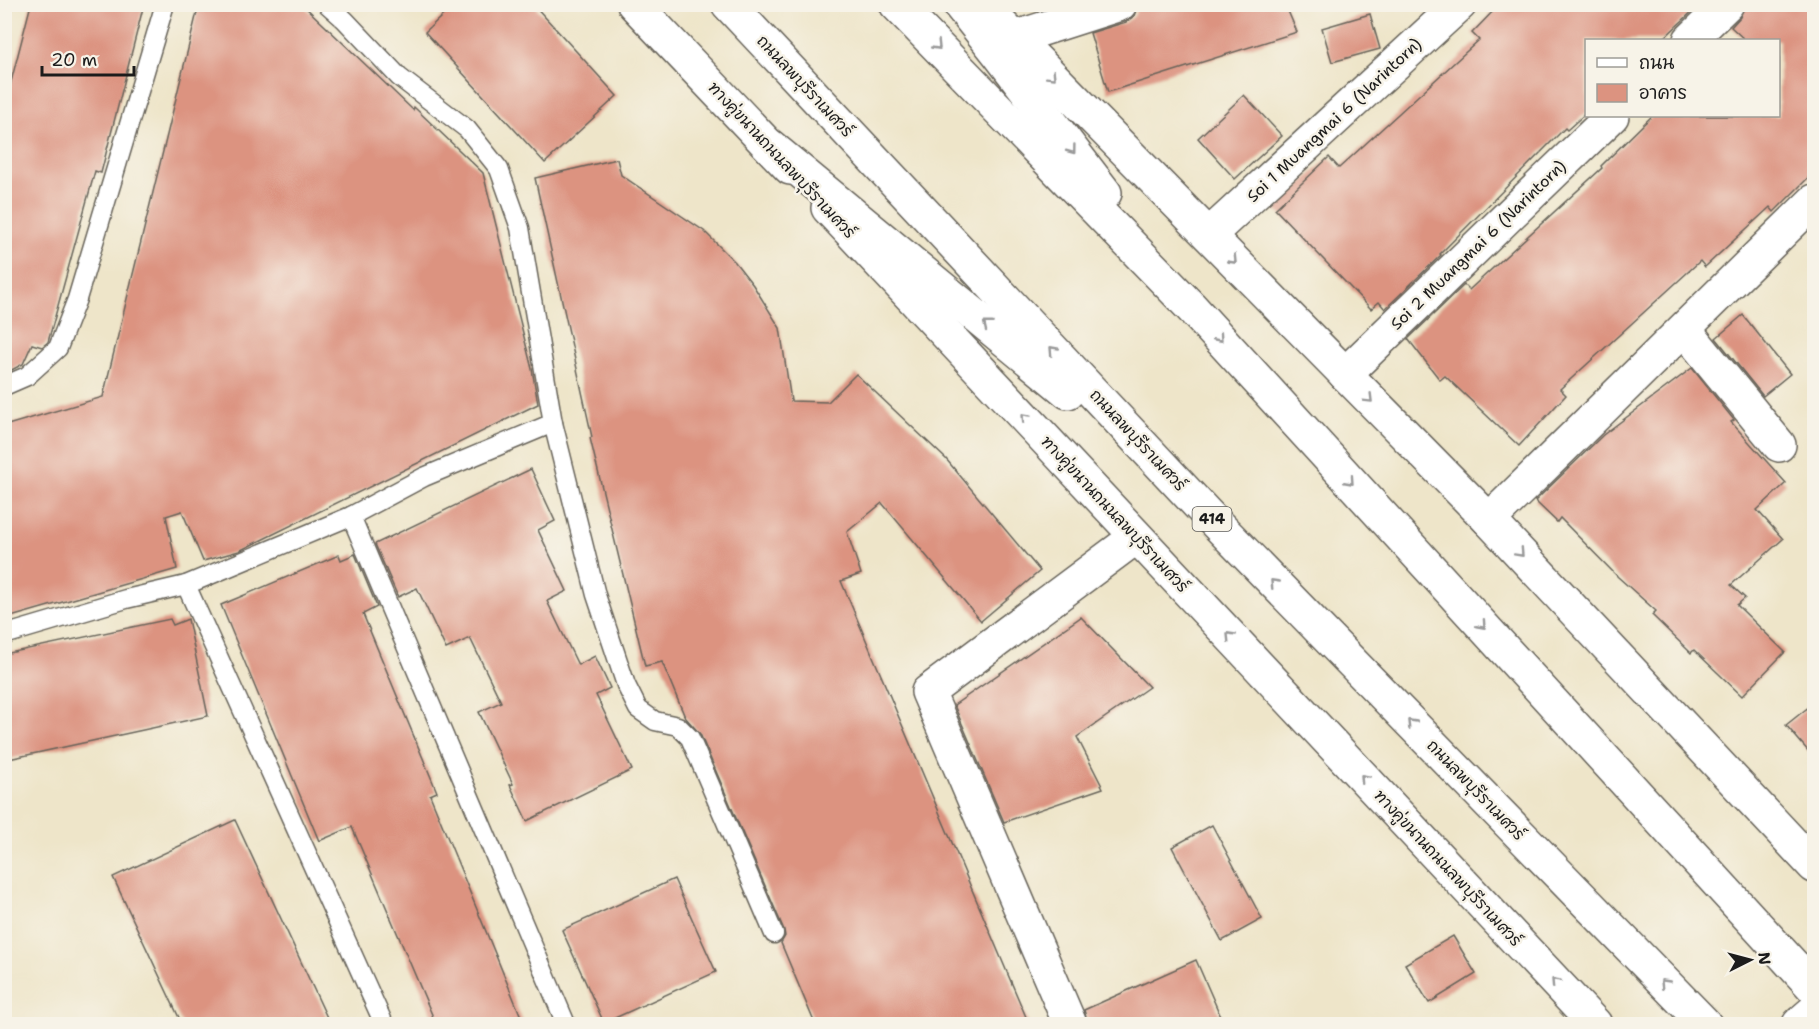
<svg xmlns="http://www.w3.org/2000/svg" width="1819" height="1029" font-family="'Shantell Sans','Playpen Sans Thai',sans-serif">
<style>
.water{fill:#5ba8d4;stroke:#3c6278;stroke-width:1.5}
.building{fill:#dc9380}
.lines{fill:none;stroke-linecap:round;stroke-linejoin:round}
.lane-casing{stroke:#666259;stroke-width:21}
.street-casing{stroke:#666259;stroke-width:36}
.secondary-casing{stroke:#666259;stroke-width:36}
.primary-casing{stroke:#666259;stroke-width:36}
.lane{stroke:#fff;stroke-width:18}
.street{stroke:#fff;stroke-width:33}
.secondary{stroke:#fff;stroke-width:33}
.primary{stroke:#fff;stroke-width:33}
.oneway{stroke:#999}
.labels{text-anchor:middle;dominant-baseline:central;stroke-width:5;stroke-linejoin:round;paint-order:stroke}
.shield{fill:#f7f3e8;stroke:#5e5c59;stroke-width:1.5}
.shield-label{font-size:15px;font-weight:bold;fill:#1c1c1c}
.street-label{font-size:16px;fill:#1c1c1c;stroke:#f7f3e8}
</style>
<rect width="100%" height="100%" fill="#f7f3e8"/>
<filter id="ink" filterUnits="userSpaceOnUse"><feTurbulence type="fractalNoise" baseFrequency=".0167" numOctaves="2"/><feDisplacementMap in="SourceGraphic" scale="12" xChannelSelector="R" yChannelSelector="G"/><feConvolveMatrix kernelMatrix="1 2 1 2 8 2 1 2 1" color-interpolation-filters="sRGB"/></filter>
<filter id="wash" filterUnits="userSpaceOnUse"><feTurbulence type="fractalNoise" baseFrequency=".008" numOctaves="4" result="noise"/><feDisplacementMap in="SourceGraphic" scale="24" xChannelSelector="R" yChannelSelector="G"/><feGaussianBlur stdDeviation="1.35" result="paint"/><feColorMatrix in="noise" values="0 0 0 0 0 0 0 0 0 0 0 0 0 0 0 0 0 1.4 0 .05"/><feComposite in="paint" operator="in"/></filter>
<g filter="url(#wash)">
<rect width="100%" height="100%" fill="#eee5c9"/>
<!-- water -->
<polygon class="water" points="5,4 13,5 5,41 4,5"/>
<g id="blocks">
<!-- building -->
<g class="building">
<polygon points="31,4 144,4 101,173 95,171 48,342 42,347 32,344 23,364 4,374 4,109"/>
<polygon points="199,4 302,4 413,110 414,107 483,173 532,369 538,404 239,551 203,561 182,511 166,516 177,569 4,619 4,426 103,397"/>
<polygon points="455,4 533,4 617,96 545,163 425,32"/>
<polygon points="1138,4 1285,4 1297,32 1108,92 1090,33 1126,22 1134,16"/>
<polygon points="1500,4 1700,4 1662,40 1587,40 1587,112 1567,130 1565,128 1440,254 1441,255 1385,309 1379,302 1371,309 1275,209 1329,157 1339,168 1479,40 1472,33"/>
<polygon points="1745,4 1815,4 1815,171 1774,212 1770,207 1705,267 1700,261 1560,389 1566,395 1519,446 1445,376 1440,380 1408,339 1464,285 1469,290 1602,168 1601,166 1652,116 1779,116 1779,40 1745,40 1731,27 1740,17"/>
<polygon points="1370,14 1380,49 1332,62 1322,28"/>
<polygon points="1244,95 1282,136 1235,179 1198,138"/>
<polygon points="617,159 621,175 704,231 735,262 753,285 780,328 791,401 828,402 856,374 946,459 1040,571 981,621 882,503 847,532 861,574 841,581 1029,1024 815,1024 781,943 785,936 784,930 700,734 685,717 662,662 645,666 590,438 592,437 535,178"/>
<polygon points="1743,315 1790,374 1763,396 1716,338"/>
<polygon points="1692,368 1734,420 1731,422 1786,483 1757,510 1783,539 1731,585 1745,598 1737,605 1785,652 1742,696 1694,650 1691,653 1652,615 1656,611 1618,577 1560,518 1557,522 1535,501 1603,435"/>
<polygon points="531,469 555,521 538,530 567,591 547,601 578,665 595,656 610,688 596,695 632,770 527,821 510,785 513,784 479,712 501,702 470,638 446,649 417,588 398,597 375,544"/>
<polygon points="355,554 377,607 363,614 437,792 430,795 524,1024 436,1024 352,827 319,841 221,605 339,555 341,560"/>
<polygon points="1081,617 1149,687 1077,737 1103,788 1004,822 954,705"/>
<polygon points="170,619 173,625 188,619 208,716 4,760 4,654"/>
<polygon points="1815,702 1815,759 1786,725"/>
<polygon points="235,820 330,1024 182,1024 113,877"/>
<polygon points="1212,825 1262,919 1222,941 1172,847"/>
<polygon points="674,879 716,972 604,1023 562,930"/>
<polygon points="1453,936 1476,974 1429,1003 1405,964"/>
<polygon points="1196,960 1224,1024 1088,1024 1084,1010"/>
</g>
</g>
</g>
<g filter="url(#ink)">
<use href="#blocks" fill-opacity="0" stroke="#666259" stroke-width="1.5"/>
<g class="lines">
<!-- lane casing -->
<g class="lane-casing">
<g id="lane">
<polyline points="327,4 345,20 399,77 467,129 499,169 520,228 553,423 596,595 626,685 638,709 655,721 678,726 690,738 774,934"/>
<polyline points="4,386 27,376 58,348 77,299 165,4"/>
<polyline points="351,516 566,1024"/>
<polyline points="186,585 384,1024"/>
<polyline points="4,635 126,599 186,585 351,516 424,477 553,423"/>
</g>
</g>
<!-- street casing -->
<g class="street-casing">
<g id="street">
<polyline points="1014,38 1120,4"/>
<polyline points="1690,40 1727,4"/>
<polyline points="1209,235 1460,4"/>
<polyline points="1685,330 1779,445"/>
<polyline points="1345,374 1612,116"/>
<polyline points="1489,520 1814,201"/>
<polyline points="1070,1024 928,692 1136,537"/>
</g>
</g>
<!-- secondary casing -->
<g class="secondary-casing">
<g id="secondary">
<polyline points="634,4 790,168"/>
<polyline points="981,4 1489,520 1814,866"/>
<polyline points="828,208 1595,1024"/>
</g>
</g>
<!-- primary casing -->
<g class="primary-casing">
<g id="primary">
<polyline points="728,4 1207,514 1705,1024"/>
<polyline points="896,4 1190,306 1814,988"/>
<polyline points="959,4 998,53 1105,193"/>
<polyline points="770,146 1068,392"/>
<polyline points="1799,1024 1814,1011"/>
</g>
</g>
<!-- lane -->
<use href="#lane" class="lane"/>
<!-- street -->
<use href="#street" class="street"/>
<!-- secondary -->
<use href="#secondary" class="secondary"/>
<!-- primary -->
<use href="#primary" class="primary"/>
</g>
<!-- one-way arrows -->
<defs><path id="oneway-chevron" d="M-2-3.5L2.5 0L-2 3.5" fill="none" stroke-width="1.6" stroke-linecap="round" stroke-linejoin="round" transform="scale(1.5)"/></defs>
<g class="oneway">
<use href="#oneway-chevron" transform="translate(937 46) rotate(46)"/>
<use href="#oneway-chevron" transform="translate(1052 76) rotate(45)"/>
<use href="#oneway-chevron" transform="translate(1072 150) rotate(53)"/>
<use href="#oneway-chevron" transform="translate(1233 260) rotate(46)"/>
<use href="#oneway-chevron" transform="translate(987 325) rotate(-141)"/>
<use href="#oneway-chevron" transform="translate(1219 338) rotate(48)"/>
<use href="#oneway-chevron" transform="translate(1053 350) rotate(-133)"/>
<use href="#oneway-chevron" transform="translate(1369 399) rotate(45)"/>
<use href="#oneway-chevron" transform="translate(1025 417) rotate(-133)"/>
<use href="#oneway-chevron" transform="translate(1350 481) rotate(48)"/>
<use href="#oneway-chevron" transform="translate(1520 553) rotate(47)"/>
<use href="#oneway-chevron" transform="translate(1274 583) rotate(-134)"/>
<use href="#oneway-chevron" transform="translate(1482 625) rotate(48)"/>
<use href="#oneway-chevron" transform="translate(1230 636) rotate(-134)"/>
<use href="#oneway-chevron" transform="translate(1411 723) rotate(-134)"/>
<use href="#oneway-chevron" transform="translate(1364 778) rotate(-133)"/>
<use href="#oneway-chevron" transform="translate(1555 982) rotate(-133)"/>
<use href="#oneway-chevron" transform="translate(1664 983) rotate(-134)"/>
</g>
</g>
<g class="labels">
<!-- shield labels -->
<rect class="shield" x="1192.5" y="507" width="39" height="24" rx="4.5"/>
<g class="shield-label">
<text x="1212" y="519">414</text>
</g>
<!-- street labels -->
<g class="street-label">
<text transform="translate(805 86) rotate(47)">ถนนลพบุรีราเมศวร์</text>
<text transform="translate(1334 120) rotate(-43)">Soi 1 Muangmai 6 (Narintorn)</text>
<text transform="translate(782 160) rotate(47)">ทางคู่ขนานถนนลพบุรีราเมศวร์</text>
<text transform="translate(1478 245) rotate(-44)">Soi 2 Muangmai 6 (Narintorn)</text>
<text transform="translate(1138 440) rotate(47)">ถนนลพบุรีราเมศวร์</text>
<text transform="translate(1115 514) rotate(47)">ทางคู่ขนานถนนลพบุรีราเมศวร์</text>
<text transform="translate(1476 790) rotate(46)">ถนนลพบุรีราเมศวร์</text>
<text transform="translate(1448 868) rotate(47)">ทางคู่ขนานถนนลพบุรีราเมศวร์</text>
</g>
</g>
<!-- margin -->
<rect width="1819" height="1029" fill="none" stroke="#f7f3e8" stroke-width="24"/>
<!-- legend -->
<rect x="1585" y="39" width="195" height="78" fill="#f7f3e8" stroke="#9f9d96" stroke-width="1.5"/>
<rect x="1597" y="58" width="30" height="9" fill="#ffffff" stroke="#9f9d96" stroke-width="1.5"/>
<text x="1639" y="69" font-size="18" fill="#1c1c1c">ถนน</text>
<rect x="1597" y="84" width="30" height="18" fill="#dc9380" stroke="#9f9d96" stroke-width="1.5"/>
<text x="1639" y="99" font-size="18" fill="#1c1c1c">อาคาร</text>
<!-- north arrow -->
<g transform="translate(1750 960) rotate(84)" stroke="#f7f3e8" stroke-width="4.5" paint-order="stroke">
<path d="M0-4.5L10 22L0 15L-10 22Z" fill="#1c1c1c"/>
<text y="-9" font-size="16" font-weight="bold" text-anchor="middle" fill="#1c1c1c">N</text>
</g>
<!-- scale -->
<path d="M42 66v9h92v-9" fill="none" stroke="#1c1c1c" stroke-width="3"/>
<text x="51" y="66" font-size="18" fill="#1c1c1c" stroke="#f7f3e8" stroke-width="4.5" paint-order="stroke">20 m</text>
</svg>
